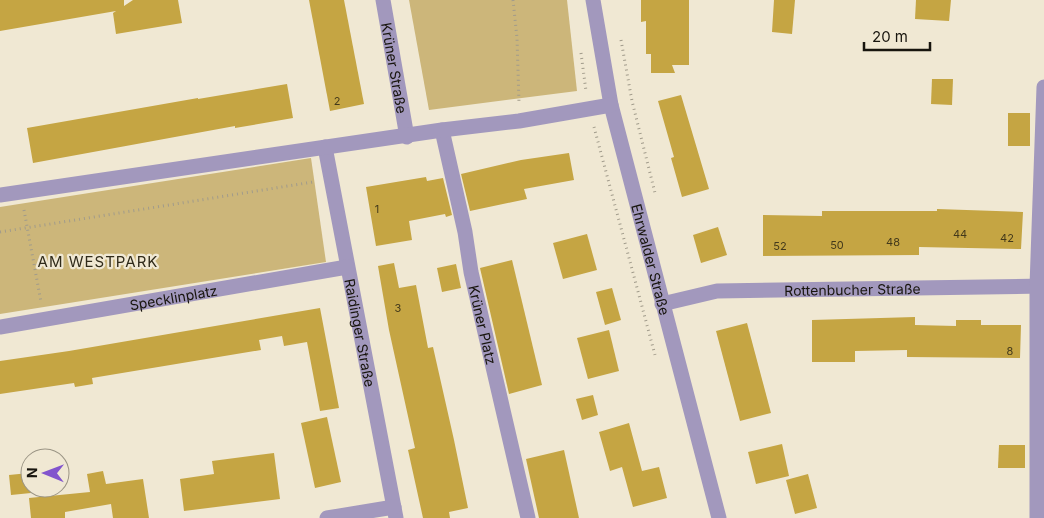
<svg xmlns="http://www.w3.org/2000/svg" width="1044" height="518" font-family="Inter,sans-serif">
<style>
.green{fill:#ccb67a}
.building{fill:#c5a543}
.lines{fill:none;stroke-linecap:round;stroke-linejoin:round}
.path{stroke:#a19b8b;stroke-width:3;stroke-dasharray:1 4;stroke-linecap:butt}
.minor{stroke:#a298bd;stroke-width:15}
.labels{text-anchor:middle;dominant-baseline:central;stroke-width:4.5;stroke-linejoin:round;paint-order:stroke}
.number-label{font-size:11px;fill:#43391b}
.street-label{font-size:14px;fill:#18150e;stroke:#f0e8d3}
.neighbourhood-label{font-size:15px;letter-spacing:1px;fill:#302b1a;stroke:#f0e8d3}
</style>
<rect width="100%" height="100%" fill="#f0e8d3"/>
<!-- green -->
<g class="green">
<polygon points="409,0 567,0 577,91 429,110"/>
<polygon points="311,158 326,262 0,314 0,207"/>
</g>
<!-- building -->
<g class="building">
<polygon points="0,0 124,0 124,6 133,0 178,0 182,23 116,34 113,13 116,11 0,31"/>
<polygon points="309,0 344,0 364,104 330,111"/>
<polygon points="641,0 689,0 689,65 672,65 675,73 651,73 651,54 646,54 646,21 641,22"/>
<polygon points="774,0 795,0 792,34 772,32"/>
<polygon points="916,0 951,0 949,21 915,19"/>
<polygon points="932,79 953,79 952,105 931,104"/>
<polygon points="287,84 293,118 235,128 235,126 33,163 27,128 198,98 198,99"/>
<polygon points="681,95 709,189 682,197 671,158 674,157 658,101"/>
<rect x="1008" y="113" width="22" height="33"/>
<polygon points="569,153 574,180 524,189 527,199 470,211 461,174 521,160"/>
<polygon points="426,177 427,181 443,178 452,215 446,217 445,214 409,221 412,240 376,246 366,187"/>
<polygon points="937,209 1023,212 1021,249 919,247 919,255 763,256 763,215 822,216 822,211 937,211"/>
<polygon points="718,227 727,255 701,263 693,235"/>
<polygon points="587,234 597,270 563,279 553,243"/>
<polygon points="512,260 542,385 509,394 480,268"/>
<polygon points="394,263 399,288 416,285 428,348 433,347 454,440 468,508 449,512 450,518 423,518 408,450 415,448 389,330 378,266"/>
<polygon points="456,264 461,288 442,292 437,268"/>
<polygon points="612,288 621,320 605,325 596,292"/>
<polygon points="320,308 339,408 320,411 307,342 284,346 282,336 259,340 261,350 92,378 93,384 75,387 74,383 0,394 0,361 69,351"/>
<polygon points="915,317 915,325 956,326 956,320 981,320 981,325 1021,325 1020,358 907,357 907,350 855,351 855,362 812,362 812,320"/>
<polygon points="747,323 771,413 740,421 716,331"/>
<polygon points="609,330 619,371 588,379 577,338"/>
<polygon points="593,395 598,415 582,420 576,399"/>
<polygon points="327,417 341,482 315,488 301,423"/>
<polygon points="629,423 642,471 659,467 667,498 633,507 622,467 610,471 599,432"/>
<polygon points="782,444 789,476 756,484 748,452"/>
<polygon points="999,445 1025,445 1025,468 998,468"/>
<polygon points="564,450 579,518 539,518 526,459"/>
<polygon points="274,453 280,499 184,511 180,479 214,474 212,461"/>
<polygon points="103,471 106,484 143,479 149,518 113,518 111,504 65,512 65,518 31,518 29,498 90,492 87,474"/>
<polygon points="29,473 31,493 11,495 9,475"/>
<polygon points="808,474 817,508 795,514 786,480"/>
</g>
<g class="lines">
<!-- path -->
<g class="path">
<polyline points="513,0 517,38 519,103"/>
<polyline points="621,40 632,101 655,193"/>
<polyline points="581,53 586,91"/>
<polyline points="594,127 655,355"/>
<polyline points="24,210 41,302"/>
<polyline points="0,232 313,182"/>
</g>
<!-- minor -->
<g class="minor">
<path id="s1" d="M383 0 407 137"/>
<path id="s2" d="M593 0 611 105 719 518"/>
<path id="s3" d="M442 130 465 232 471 272 528 518"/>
<path id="s4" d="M325 147 396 518"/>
<polyline points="0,195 442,130 519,121 611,105"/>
<path id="s5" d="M662 304 717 291 1044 286"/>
<path id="s6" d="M0 327 347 267"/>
<polyline points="327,518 394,507"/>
<polyline points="1037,518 1037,286 1044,87"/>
</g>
</g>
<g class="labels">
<!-- number labels -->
<g class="number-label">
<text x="337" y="101">2</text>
<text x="377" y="209">1</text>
<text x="960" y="234">44</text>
<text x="1007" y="238">42</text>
<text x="893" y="242">48</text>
<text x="837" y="245">50</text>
<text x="780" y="246">52</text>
<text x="398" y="308">3</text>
<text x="1010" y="351">8</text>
</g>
<!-- street labels -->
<g class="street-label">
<text stroke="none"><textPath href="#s1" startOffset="69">Krüner Straße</textPath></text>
<text stroke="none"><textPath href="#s2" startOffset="266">Ehrwalder Straße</textPath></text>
<text stroke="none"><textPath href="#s5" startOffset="192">Rottenbucher Straße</textPath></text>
<text stroke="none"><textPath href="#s6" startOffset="176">Specklinplatz</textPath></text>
<text stroke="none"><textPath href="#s3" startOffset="199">Krüner Platz</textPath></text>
<text stroke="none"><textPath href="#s4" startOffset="189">Raidinger Straße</textPath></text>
</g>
<!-- neighbourhood labels -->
<g class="neighbourhood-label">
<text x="98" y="261">AM WESTPARK</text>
</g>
</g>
<!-- north arrow -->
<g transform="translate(45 473) rotate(271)"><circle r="24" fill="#f0e8d3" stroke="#9a9484"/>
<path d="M0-4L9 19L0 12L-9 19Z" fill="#8254cd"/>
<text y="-8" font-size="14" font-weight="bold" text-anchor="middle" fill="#18150e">N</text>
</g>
<!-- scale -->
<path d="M864 42v8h66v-8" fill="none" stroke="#18150e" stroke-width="2.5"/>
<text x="872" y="42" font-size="15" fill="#18150e" stroke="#f0e8d3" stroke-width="4" paint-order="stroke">20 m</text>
</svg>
